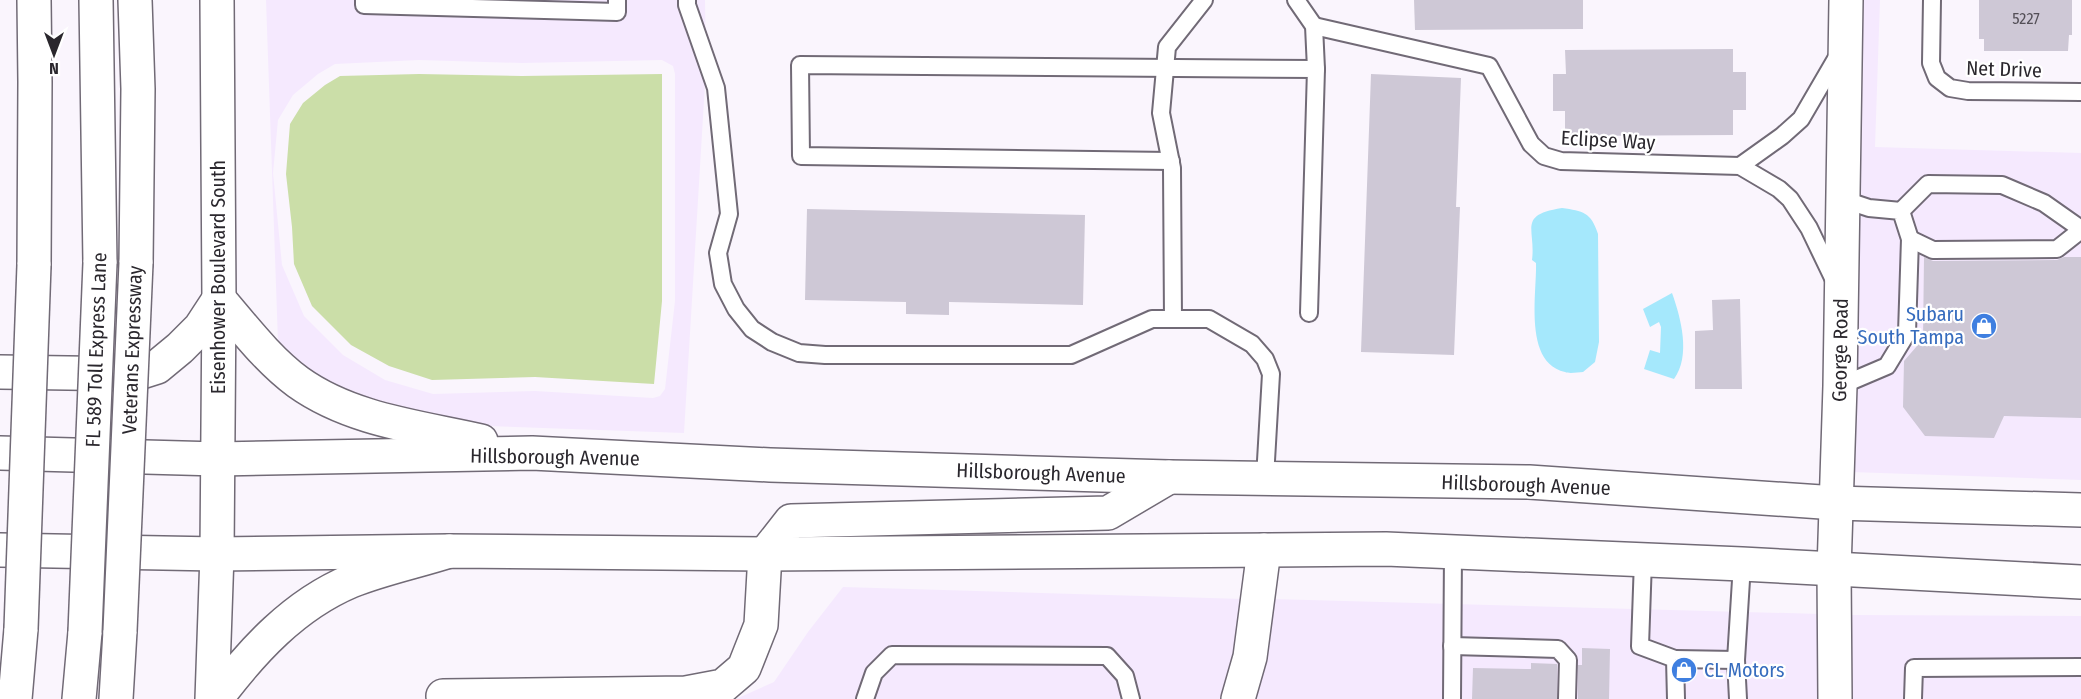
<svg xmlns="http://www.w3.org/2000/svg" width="2081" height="699" font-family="'Fira Sans Condensed',sans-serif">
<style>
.built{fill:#f5e9fe;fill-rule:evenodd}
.green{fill:#cbdea8}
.water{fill:#a5e8fc}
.building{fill:#cec8d6}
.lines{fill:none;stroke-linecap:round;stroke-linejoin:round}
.service-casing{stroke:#716a76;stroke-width:20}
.minor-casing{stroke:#716a76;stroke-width:36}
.tertiary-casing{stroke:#716a76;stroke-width:36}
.secondary-casing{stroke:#716a76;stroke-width:36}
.primary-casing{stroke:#716a76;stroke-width:36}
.motorway-casing{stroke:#716a76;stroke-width:36}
.service{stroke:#fff;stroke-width:16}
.minor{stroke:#fff;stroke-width:33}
.tertiary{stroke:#fff;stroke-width:33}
.secondary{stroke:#fff;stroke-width:33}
.primary{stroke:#fff;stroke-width:33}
.motorway{stroke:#fff;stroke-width:33}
.motorway-bridge-casing{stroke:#716a76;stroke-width:36;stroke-linecap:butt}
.motorway-bridge{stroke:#fff;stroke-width:33}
.labels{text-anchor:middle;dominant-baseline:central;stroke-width:4.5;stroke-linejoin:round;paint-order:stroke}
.number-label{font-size:16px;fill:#534f57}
.street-label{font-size:20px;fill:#2a272d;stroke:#fff}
.shop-label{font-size:20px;fill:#366cbe;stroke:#fff;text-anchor:end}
</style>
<rect width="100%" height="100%" fill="#faf5fd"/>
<!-- built -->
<g class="built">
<path d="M266 0H705L706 67 684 433 487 426 388 404 360 396 330 383 305 368 278 342ZM419 60 522 63 662 60 673 66 675 74V301L665 389 660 396 653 398 535 391 433 394 385 380 343 355 304 316 282 265 273 173 278 120 293 95 318 74 335 64Z"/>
<polygon points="1860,0 1880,0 1875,147 2081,153 2081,480 1851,472"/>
<polygon points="843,587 1243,599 1236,653 1223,699 736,699 774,682 808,632"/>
<polygon points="1272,599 1820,614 1821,699 1253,699"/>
<polygon points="1849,615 2081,616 2081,699 1849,699"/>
</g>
<!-- green -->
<polygon class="green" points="419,74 522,76 662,74 662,301 654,384 535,377 432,380 389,366 351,345 312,306 294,264 292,227 286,174 290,124 303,103 325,85 340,76"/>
<!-- water -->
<g class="water">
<path d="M1562 208C1583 211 1591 212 1598 234L1599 342 1595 362 1583 372C1578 372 1570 374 1565 372 1523 363 1537 293 1536 263L1532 260C1536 229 1517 215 1562 208Z"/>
<path d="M1672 293C1681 318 1691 356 1674 379L1644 369 1650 350 1660 353 1661 327 1659 322 1650 327 1643 309Z"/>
</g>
<!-- building -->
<g class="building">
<polygon points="1414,0 1583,0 1583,29 1415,30"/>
<polygon points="1979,0 2072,0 2072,35 2069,35 2068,51 1984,51 1984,39 1979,39"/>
<polygon points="1733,49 1733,72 1746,72 1746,110 1733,110 1733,135 1565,136 1565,111 1553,111 1553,74 1566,74 1565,50"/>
<polygon points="1371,74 1461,78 1456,207 1460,207 1454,355 1361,352"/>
<polygon points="807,209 1085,215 1083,305 949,302 949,315 906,314 906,302 805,300"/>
<polygon points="1924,257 1933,261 2057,260 2064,257 2081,257 2081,418 2004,416 1994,438 1925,436 1903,407 1904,361 1923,339"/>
<polygon points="1740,299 1742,389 1695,389 1695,331 1713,330 1712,300"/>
<polygon points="1582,648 1610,649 1609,699 1578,699 1578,665 1582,665"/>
<polygon points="1531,663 1557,664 1557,699 1472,699 1473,668 1531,669"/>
</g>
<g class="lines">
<!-- service casing -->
<g class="service-casing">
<g id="service">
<polyline points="364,0 364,5 617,12 617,0"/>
<polyline points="687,0 687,5 716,88 729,214 718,253 723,284 736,309 752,329 772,342 799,353 825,355 1071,355 1152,319 1209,319 1252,344 1265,359 1271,374 1265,478"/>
<polyline points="1296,0 1314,26 1316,69"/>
<polyline points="1932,0 1931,63 1937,78 1950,88 1968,91 2081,92"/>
<polyline points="1314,26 1489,66 1531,144 1544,156 1561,161 1740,166 1779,189 1790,199 1809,228 1834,280"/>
<polyline points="1171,161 801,156 800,65 1316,69 1309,313"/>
<polyline points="1740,166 1782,136 1801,119 1840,52"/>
<polyline points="1901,211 1928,184 2002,185 2044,203 2081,229"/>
<polyline points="1910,239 1933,250 2057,249 2081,230"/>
<polyline points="1173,319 1172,168 1161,113 1167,47 1204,0"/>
<polyline points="1840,386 1887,366 1907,333 1910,239 1901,211 1869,208 1842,199"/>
<polyline points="1643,560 1640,646 1675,659 1676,699"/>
<polyline points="1452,646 1558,649 1568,660 1567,699"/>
<polyline points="1675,659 1736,660 1742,564"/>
<polyline points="1736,660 1738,699"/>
<polyline points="865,699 874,673 892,655 1107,656 1125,676 1131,699"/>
<polyline points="1452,699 1453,552"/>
<polyline points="1913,699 1914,668 2081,667"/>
</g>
</g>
<!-- minor casing -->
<g class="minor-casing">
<g id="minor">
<polyline points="1834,570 1835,699"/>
<polyline points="443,696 686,693 723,686 744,668 761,625 765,554"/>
<polyline points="1238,699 1250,657 1264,550"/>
</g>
</g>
<!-- tertiary casing -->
<g class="tertiary-casing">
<polyline id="tertiary" points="1834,570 1840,386 1846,0"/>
</g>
<!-- secondary casing -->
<g class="secondary-casing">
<g id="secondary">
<polyline points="217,0 219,299 217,554"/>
<polyline points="0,372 135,374 157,367 180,348 200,328 219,299"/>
</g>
</g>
<!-- primary casing -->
<g class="primary-casing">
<g id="primary">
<path d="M219 299C244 328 268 360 298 382 351 420 419 427 481 441"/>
<polyline points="0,453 218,459 532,453 770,465 1169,477 1529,482 1836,503 2081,510"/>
<polyline points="0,550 217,554 449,551 765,554 1386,549 1742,564 2081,582"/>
<polyline points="765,554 791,521 1108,513 1169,477"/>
</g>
</g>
<!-- motorway casing -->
<g class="motorway-casing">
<g id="motorway">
<polyline points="34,0 35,82 34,265"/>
<polyline points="96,0 100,263"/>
<polyline points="135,0 138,89 136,263"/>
<polyline points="15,699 21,629"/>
<polyline points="79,699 85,632"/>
<polyline points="116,699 120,631"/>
<polyline points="212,699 217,554"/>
<path d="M216 699C252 651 294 605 351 581 380 569 418 561 449 551"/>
</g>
</g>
<!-- service -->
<use href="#service" class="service"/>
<!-- minor -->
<use href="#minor" class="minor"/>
<!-- tertiary -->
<use href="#tertiary" class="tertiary"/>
<!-- secondary -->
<use href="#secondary" class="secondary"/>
<!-- primary -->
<use href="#primary" class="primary"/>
<!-- motorway -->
<use href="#motorway" class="motorway"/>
<!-- motorway-bridge casing -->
<g class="motorway-bridge-casing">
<g id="motorway-bridge">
<polyline points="21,629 34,265"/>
<polyline points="120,631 136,263"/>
<polyline points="85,632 100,263"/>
</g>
</g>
<!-- motorway-bridge -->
<use href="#motorway-bridge" class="motorway-bridge"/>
</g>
<!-- icons -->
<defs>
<g id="shop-disc" transform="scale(1.35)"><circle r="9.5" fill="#3f7fe0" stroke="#fff"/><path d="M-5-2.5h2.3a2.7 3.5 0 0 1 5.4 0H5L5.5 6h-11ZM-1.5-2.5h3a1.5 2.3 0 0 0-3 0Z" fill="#fff"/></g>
</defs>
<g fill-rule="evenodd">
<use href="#shop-disc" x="1984" y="326"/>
<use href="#shop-disc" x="1684" y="670"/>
</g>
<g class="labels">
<!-- number labels -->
<g class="number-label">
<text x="2026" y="18">5227</text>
</g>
<!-- street labels -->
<g class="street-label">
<text transform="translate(2004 69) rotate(2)">Net Drive</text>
<text transform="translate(1608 140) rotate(3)">Eclipse Way</text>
<text transform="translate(218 277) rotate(-90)">Eisenhower Boulevard South</text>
<text transform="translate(96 350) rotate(-88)">FL 589 Toll Express Lane</text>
<text transform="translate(132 350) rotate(-88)">Veterans Expressway</text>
<text transform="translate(1840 350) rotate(-89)">George Road</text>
<text transform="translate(555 457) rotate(1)">Hillsborough Avenue</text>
<text transform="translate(1041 473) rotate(2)">Hillsborough Avenue</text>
<text transform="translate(1526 485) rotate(2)">Hillsborough Avenue</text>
</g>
<!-- shop labels -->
<g class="shop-label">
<text x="1964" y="314">Subaru<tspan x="1964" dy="23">South Tampa</tspan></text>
<text x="1704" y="670" text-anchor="start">CL Motors</text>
</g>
</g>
<!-- north arrow -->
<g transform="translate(54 54) rotate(180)" stroke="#ffffff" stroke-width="4.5" paint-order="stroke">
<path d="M0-4.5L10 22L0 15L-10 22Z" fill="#2a272d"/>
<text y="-9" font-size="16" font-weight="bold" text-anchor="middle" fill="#2a272d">N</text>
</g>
</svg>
